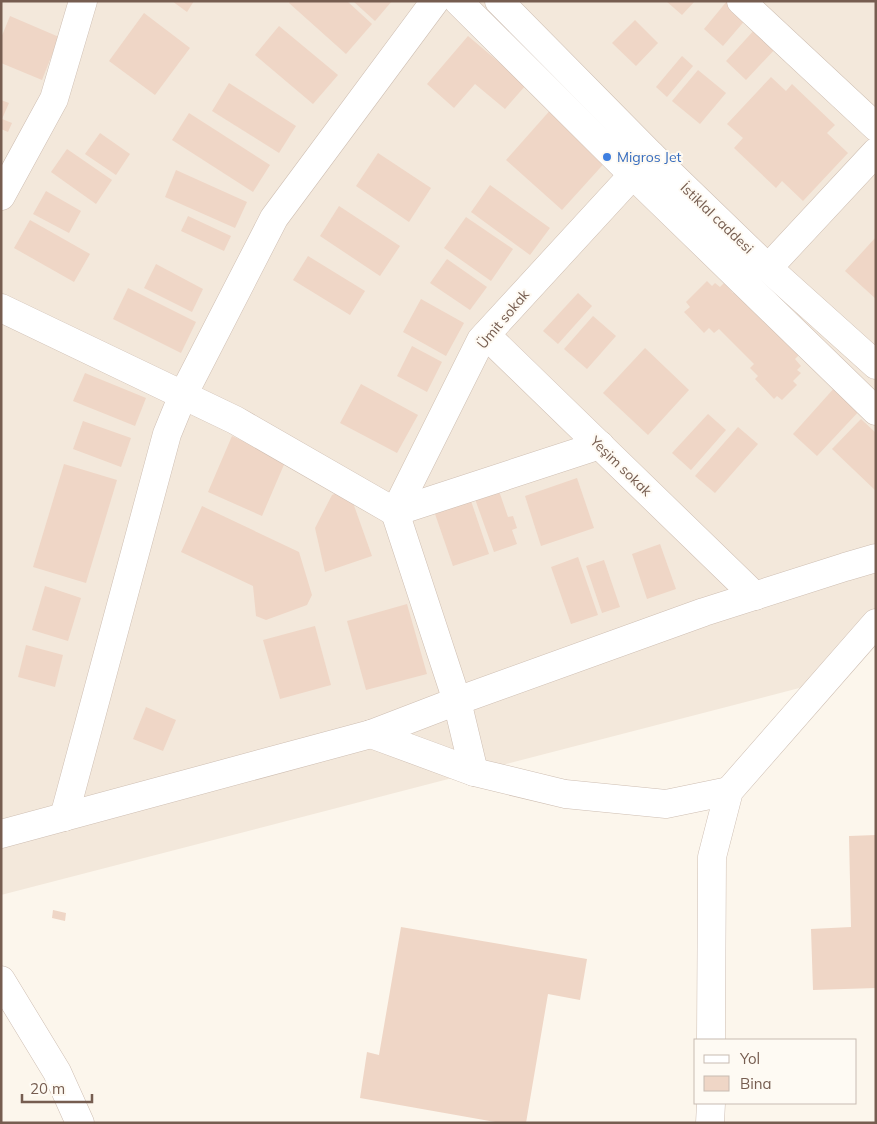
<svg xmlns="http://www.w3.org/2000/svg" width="877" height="1124" font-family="Mulish,sans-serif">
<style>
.residential{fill:#f3e8db}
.building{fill:#efd6c6}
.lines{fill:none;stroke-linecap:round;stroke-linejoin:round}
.minor-casing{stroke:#cebeb2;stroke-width:29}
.minor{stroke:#fff;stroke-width:28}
.shop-dot{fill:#3f7fe0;stroke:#fefaf3;stroke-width:2}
.labels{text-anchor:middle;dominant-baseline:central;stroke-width:4;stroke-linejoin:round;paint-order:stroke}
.shop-label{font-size:14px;fill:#366cbe;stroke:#fefaf3;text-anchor:start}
.street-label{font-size:14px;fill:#765d50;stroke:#fefaf3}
</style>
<rect width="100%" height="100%" fill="#fcf6ec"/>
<!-- residential -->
<polygon class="residential" points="1,1 876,1 876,616 807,686 1,895"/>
<!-- building -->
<g class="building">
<polygon points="172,1 194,1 187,12"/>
<polygon points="290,1 347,1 372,24 346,54 289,3"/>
<polygon points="353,1 392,1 375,21"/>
<polygon points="666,1 695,1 682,15"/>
<polygon points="727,1 747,18 723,46 704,29"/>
<polygon points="144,13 190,48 155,95 109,61"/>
<polygon points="10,16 59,37 42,80 1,63 1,38"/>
<polygon points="635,20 658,43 636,66 612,43"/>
<polygon points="279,26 338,75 313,104 255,55"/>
<polygon points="756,28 777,47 746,80 726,61"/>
<polygon points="468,36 526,85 505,109 475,84 454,108 427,84"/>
<polygon points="682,56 693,66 667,97 656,87"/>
<polygon points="698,70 726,93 700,124 672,101"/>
<polygon points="771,77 786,91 792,84 835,125 827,133 848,153 803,201 782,181 776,188 734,148 743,138 727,124"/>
<polygon points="229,83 296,126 279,153 212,111"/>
<polygon points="1,100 9,103 2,119 12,123 8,132 1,129"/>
<polygon points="553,107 609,158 562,210 506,160"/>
<polygon points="189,113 270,165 253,192 172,140"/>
<polygon points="100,133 130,154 116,175 85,154"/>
<polygon points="67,149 112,180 96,204 51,172"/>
<polygon points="378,153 431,188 409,222 356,186"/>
<polygon points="176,170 247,202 235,228 165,197"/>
<polygon points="490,185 550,228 530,255 471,212"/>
<polygon points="46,191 81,211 69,233 33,214"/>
<polygon points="339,206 400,246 380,276 320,236"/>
<polygon points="188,216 231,236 224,251 181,231"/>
<polygon points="466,217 513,249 491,281 444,248"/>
<polygon points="30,220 90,254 74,282 14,248"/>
<polygon points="876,237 876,299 845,271"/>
<polygon points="308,256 365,291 350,315 293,280"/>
<polygon points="447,259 487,287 470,310 430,283"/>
<polygon points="156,264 203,289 192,312 144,288"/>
<polygon points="707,281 712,286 715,283 720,287 724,283 733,293 736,290 799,355 795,359 801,366 797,370 801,373 793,381 797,385 782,400 777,396 774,399 755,379 758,376 750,368 754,364 719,329 714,333 709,328 704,333 684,312 690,307 686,302"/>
<polygon points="128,288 196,322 181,353 113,319"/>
<polygon points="578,293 592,306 558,344 543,331"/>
<polygon points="421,299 464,323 446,356 403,332"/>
<polygon points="593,316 616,336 587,369 564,349"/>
<polygon points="412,346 442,362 427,392 397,376"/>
<polygon points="645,348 689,390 648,435 603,393"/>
<polygon points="85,373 146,398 135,426 73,401"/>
<polygon points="361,384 418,415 397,453 340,423"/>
<polygon points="836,386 861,409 817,456 793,434"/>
<polygon points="708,414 726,430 691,470 672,453"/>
<polygon points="861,419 876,433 876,491 832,449"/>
<polygon points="83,421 131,438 121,467 73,449"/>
<polygon points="738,427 758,444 715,493 695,476"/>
<polygon points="232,436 286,460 262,516 208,492"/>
<polygon points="64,464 117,480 86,583 33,567"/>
<polygon points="577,478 594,528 541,546 525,496"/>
<polygon points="342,491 351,497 372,556 325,572 315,528 332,495"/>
<polygon points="499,491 508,517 513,516 517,528 512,530 517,544 494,552 475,499"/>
<polygon points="471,501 489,554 453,566 435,514"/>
<polygon points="202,506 299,552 312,595 307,605 266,620 256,616 253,586 181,552"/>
<polygon points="660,544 676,589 647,599 632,554"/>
<polygon points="578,557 598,615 571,624 551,567"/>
<polygon points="604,560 620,607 602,613 586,566"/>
<polygon points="45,586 81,598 68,641 32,630"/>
<polygon points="407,604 427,674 366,690 347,621"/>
<polygon points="315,626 331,685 280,699 263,640"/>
<polygon points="26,645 63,655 55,687 18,677"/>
<polygon points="146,707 176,720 163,751 133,739"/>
<polygon points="876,835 876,988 813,990 811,929 851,927 849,836"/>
<polygon points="53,910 66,913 65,921 52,918"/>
<polygon points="401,927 587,959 580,1000 548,994 526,1123 501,1123 360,1098 367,1052 379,1055"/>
</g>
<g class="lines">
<!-- minor casing -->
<g class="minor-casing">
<g id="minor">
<polyline points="458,1 632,174 876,411"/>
<polyline points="499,1 651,155 768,268 876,365"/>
<polyline points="741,1 876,127"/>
<polyline points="1,196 54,99 83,1"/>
<polyline points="768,268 876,152"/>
<polyline points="1,308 235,420 395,512 600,445"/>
<polyline points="486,335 755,596"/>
<polyline points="371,734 474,772 565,794 666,804 729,791"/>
<polyline points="474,772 457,701 395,512 481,340 651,155"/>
<polyline points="64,817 167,434 183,395 274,218 435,1"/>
<polyline points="1,834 371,734 457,701 704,612 845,567 876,558"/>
<polyline points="1,980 57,1072 80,1123"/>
<polyline points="711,1040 712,857 729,791 876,623"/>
<polyline points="710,1123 711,1103"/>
</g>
</g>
<!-- minor -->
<use href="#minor" class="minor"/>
</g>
<!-- markers -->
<circle class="shop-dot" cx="607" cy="157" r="5"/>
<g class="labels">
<!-- shop labels -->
<g class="shop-label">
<text x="617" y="157">Migros Jet</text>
</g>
<!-- street labels -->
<g class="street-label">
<text transform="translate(717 218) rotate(44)">İstiklal caddesi</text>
<text transform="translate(503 319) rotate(-50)">Ümit sokak</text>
<text transform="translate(621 466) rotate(44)">Yeşim sokak</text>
</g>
</g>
<!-- border -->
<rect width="877" height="1124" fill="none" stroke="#765d50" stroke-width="5"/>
<!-- legend -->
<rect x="694" y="1039" width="162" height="65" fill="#fefaf3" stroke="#c8bbb2"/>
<rect x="704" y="1055" width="25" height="8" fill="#ffffff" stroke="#c8bbb2"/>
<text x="740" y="1064" font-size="15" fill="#765d50">Yol</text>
<rect x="704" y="1076" width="25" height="15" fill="#efd6c6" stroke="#c8bbb2"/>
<text x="740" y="1089" font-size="15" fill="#765d50">Bina</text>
<!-- scale -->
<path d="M22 1094v8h70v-8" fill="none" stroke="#765d50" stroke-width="2.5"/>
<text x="30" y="1094" font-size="15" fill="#765d50" stroke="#fefaf3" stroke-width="4" paint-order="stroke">20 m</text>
</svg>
